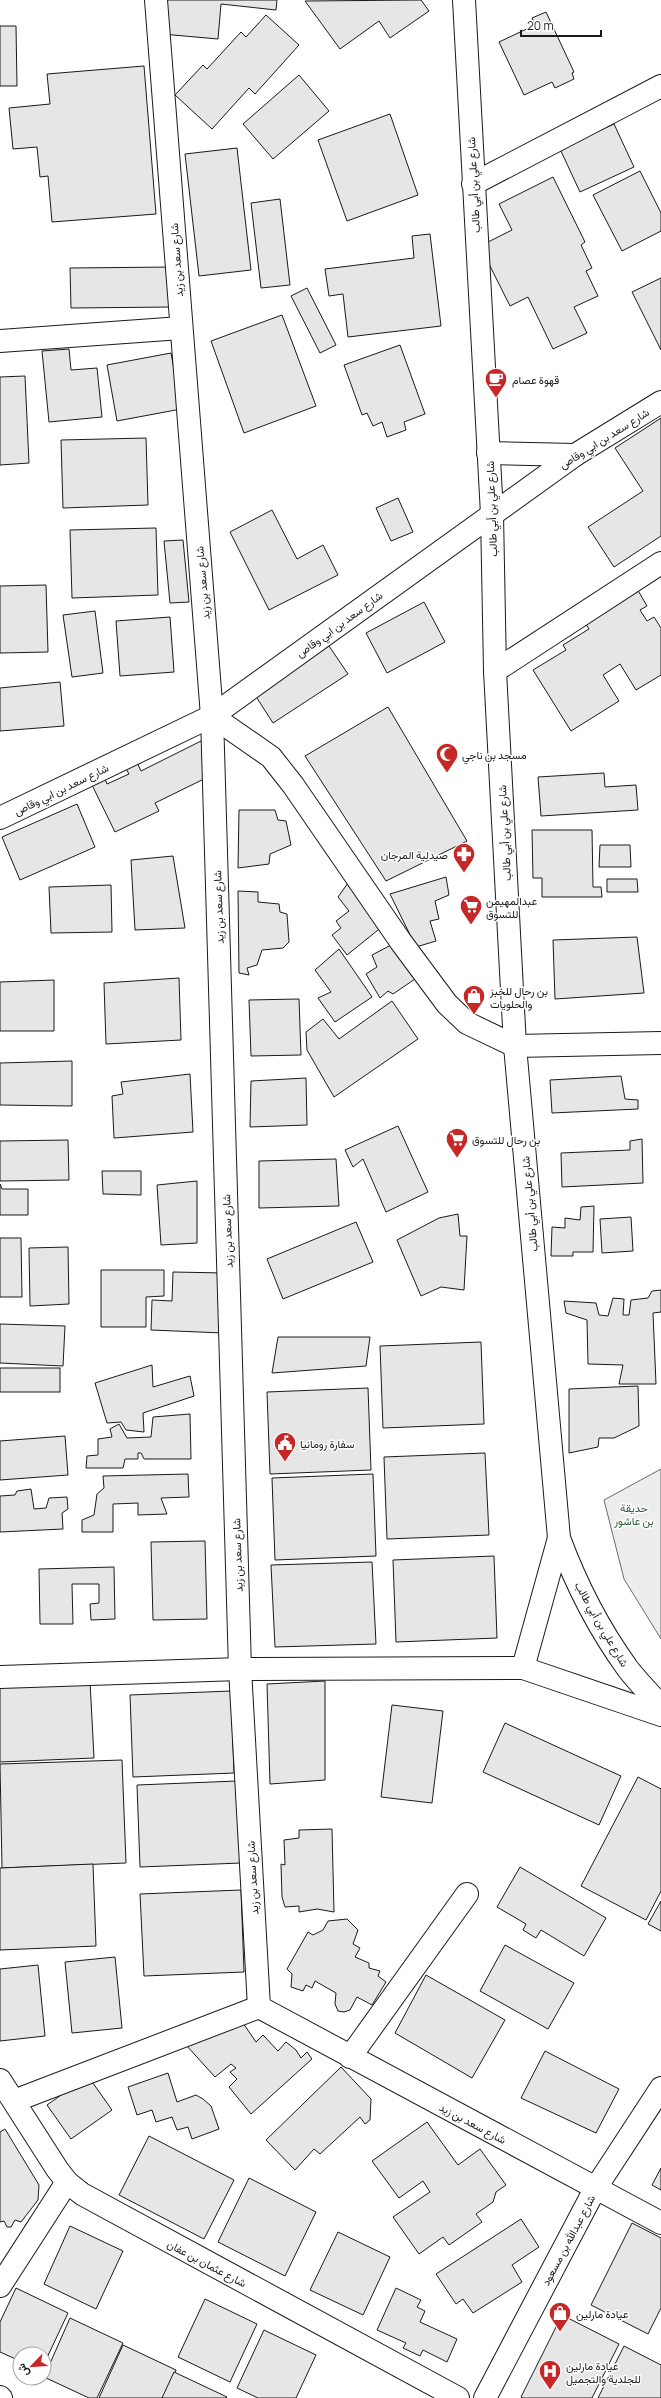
<svg xmlns="http://www.w3.org/2000/svg" width="661" height="2398" font-family="Manrope,Vazirmatn,sans-serif">
<style>
.green{fill:#ededed;stroke:#6a6a6a}
.building{fill:#e6e6e6;stroke:#1a1a1a}
.lines{fill:none;stroke-linecap:round;stroke-linejoin:round}
.minor-casing{stroke:#1a1a1a;stroke-width:24}
.major-casing{stroke:#1a1a1a;stroke-width:24}
.minor{stroke:#fff;stroke-width:22}
.major{stroke:#fff;stroke-width:22}
.labels{text-anchor:middle;dominant-baseline:central;stroke-width:3;stroke-linejoin:round;paint-order:stroke}
.street-label{font-size:11px;fill:#1a1a1a;stroke:#fff}
.poi-label{font-size:11px;fill:#1a1a1a;stroke:#fff;text-anchor:start}
.park-label{font-size:11px;fill:#2b5a34;stroke:#fff}
</style>
<rect width="100%" height="100%" fill="#fff"/>
<!-- green -->
<polygon class="green" points="661,1469 661,1639 624,1579 604,1500"/>
<!-- building -->
<g class="building">
<polygon points="165,0 277,0 276,10 221,4 218,39 162,34"/>
<polygon points="421,0 429,11 390,38 379,21 340,49 305,1"/>
<polygon points="546,12 574,72 572,73 574,79 555,88 552,82 524,95 499,42 535,25 532,18"/>
<polygon points="266,15 299,45 255,94 249,88 212,129 175,95 203,65 207,69 241,32 246,37"/>
<polygon points="0,26 16,26 17,86 0,86"/>
<polygon points="144,66 156,214 52,222 48,176 40,177 37,147 13,149 9,108 50,104 47,74"/>
<polygon points="299,75 329,111 273,159 243,124"/>
<polygon points="390,114 418,195 347,221 318,140"/>
<polygon points="614,124 634,167 580,192 560,149"/>
<polygon points="237,148 251,270 199,276 185,154"/>
<polygon points="640,171 661,213 661,231 622,251 593,195"/>
<polygon points="553,177 585,242 581,245 592,268 586,271 598,296 574,307 587,333 553,349 528,297 510,306 480,246 512,230 499,204"/>
<polygon points="280,199 290,285 261,288 251,203"/>
<polygon points="430,234 441,326 348,337 343,294 329,296 325,269 414,258 412,236"/>
<polygon points="172,267 172,307 71,308 70,268"/>
<polygon points="661,278 661,350 632,292"/>
<polygon points="307,288 336,345 320,353 291,296"/>
<polygon points="282,315 316,406 244,433 211,341"/>
<polygon points="400,345 425,414 404,422 406,430 387,437 382,422 373,426 367,413 362,415 344,365"/>
<polygon points="69,349 71,370 97,368 102,417 49,422 42,351"/>
<polygon points="171,353 181,409 117,421 107,365"/>
<polygon points="25,376 29,463 0,465 0,377"/>
<polygon points="661,418 661,536 614,567 588,527 643,491 615,448"/>
<polygon points="146,438 148,505 63,508 61,440"/>
<polygon points="398,498 413,532 391,541 376,508"/>
<polygon points="272,510 297,559 323,545 338,575 269,610 230,532"/>
<polygon points="156,528 158,595 72,598 70,530"/>
<polygon points="183,540 189,602 170,603 164,541"/>
<polygon points="46,585 48,652 0,653 0,586"/>
<polygon points="636,587 647,606 640,610 647,621 654,617 661,628 661,675 636,690 620,664 603,675 619,701 571,731 533,670 566,650 563,645 589,629 583,620"/>
<polygon points="424,602 445,642 387,673 366,633"/>
<polygon points="95,611 103,673 72,677 63,615"/>
<polygon points="170,617 174,672 120,676 116,621"/>
<polygon points="329,646 348,674 273,723 255,695"/>
<polygon points="60,682 64,726 0,731 0,688"/>
<polygon points="388,707 467,841 386,881 305,756"/>
<polygon points="205,739 208,777 155,803 159,811 115,832 92,785 105,779 107,784 129,774 124,765 136,760 141,771"/>
<polygon points="604,773 605,787 636,785 638,810 541,816 538,777"/>
<polygon points="77,804 95,847 20,880 2,837"/>
<polygon points="239,810 275,810 278,820 286,821 291,845 270,854 269,864 238,868"/>
<polygon points="532,830 592,830 593,887 601,887 602,897 542,897 542,878 533,878"/>
<polygon points="600,845 630,845 631,867 599,867"/>
<polygon points="173,856 185,928 135,930 131,860"/>
<polygon points="446,877 449,895 435,901 439,919 430,921 436,941 416,947 390,894"/>
<polygon points="607,879 637,879 638,892 607,892"/>
<polygon points="348,883 383,926 347,955 332,935 341,928 336,921 349,911 338,897"/>
<polygon points="111,885 112,932 51,933 49,887"/>
<polygon points="238,891 258,892 258,902 279,904 280,912 287,914 289,942 283,948 262,950 257,965 247,968 249,975 239,973"/>
<polygon points="637,937 644,993 555,999 553,940"/>
<polygon points="393,944 415,979 393,994 388,991 380,998 366,974 377,967 372,955"/>
<polygon points="339,949 372,997 335,1022 318,998 331,992 315,970"/>
<polygon points="179,978 181,1040 106,1044 104,983"/>
<polygon points="54,980 54,1031 0,1031 0,982"/>
<polygon points="299,999 301,1055 251,1056 249,1000"/>
<polygon points="392,1001 418,1039 334,1097 307,1050 306,1032 323,1019 339,1039"/>
<polygon points="72,1061 72,1106 0,1105 0,1063"/>
<polygon points="190,1074 193,1132 114,1138 112,1096 123,1094 121,1082"/>
<polygon points="621,1076 625,1099 638,1100 638,1109 552,1113 550,1080"/>
<polygon points="306,1078 307,1125 250,1127 251,1081"/>
<polygon points="398,1126 428,1192 386,1212 363,1159 353,1167 345,1150"/>
<polygon points="642,1139 643,1183 562,1187 561,1153 630,1150 630,1141"/>
<polygon points="68,1140 69,1180 0,1181 0,1141"/>
<polygon points="336,1159 339,1206 259,1208 259,1161"/>
<polygon points="102,1171 141,1171 141,1195 103,1194"/>
<polygon points="197,1181 197,1243 161,1245 157,1185"/>
<polygon points="0,1184 2,1189 28,1189 28,1215 0,1215"/>
<polygon points="594,1206 593,1252 573,1252 573,1256 551,1256 552,1227 565,1228 565,1218 580,1220 581,1207"/>
<polygon points="458,1214 460,1236 467,1236 464,1290 441,1287 421,1296 397,1240 439,1218"/>
<polygon points="631,1217 633,1251 602,1253 600,1219"/>
<polygon points="356,1222 373,1262 283,1299 267,1259"/>
<polygon points="0,1238 21,1238 22,1297 0,1297"/>
<polygon points="68,1247 69,1304 30,1306 29,1248"/>
<polygon points="101,1270 164,1270 164,1296 146,1297 146,1327 101,1327"/>
<polygon points="173,1272 225,1273 223,1333 151,1330 152,1300 172,1301"/>
<polygon points="661,1290 661,1312 653,1313 656,1384 619,1384 623,1365 588,1364 587,1320 566,1313 564,1301 596,1303 599,1315 608,1316 613,1298 624,1299 623,1315 629,1315 631,1300 648,1298 652,1291"/>
<polygon points="0,1324 65,1326 63,1366 0,1363"/>
<polygon points="278,1337 370,1337 366,1366 272,1373"/>
<polygon points="481,1342 484,1424 383,1428 380,1346"/>
<polygon points="152,1365 153,1387 190,1376 194,1396 143,1413 144,1432 126,1430 121,1422 107,1423 95,1383"/>
<rect x="0" y="1368" width="60" height="24"/>
<polygon points="638,1386 639,1426 614,1438 599,1438 598,1447 569,1453 569,1389"/>
<polygon points="368,1388 371,1470 270,1474 267,1392"/>
<polygon points="190,1414 191,1459 144,1459 141,1453 138,1453 138,1459 125,1459 123,1468 86,1468 87,1456 98,1455 98,1439 112,1437 110,1429 119,1424 127,1438 151,1437 153,1417"/>
<polygon points="65,1436 68,1475 0,1480 0,1441"/>
<polygon points="485,1453 489,1535 387,1539 384,1457"/>
<polygon points="188,1474 189,1497 161,1498 167,1514 138,1515 138,1503 113,1504 113,1532 82,1532 82,1520 94,1515 97,1494 104,1488 103,1476"/>
<polygon points="373,1474 376,1556 275,1560 272,1478"/>
<polygon points="31,1489 34,1509 46,1508 49,1498 67,1497 68,1509 62,1513 63,1529 0,1532 0,1496 15,1495 17,1491"/>
<polygon points="205,1541 207,1619 153,1620 151,1542"/>
<polygon points="494,1556 497,1638 396,1642 393,1560"/>
<polygon points="372,1562 376,1644 275,1647 271,1565"/>
<polygon points="114,1567 115,1619 91,1620 90,1604 99,1603 99,1584 72,1584 73,1624 40,1624 39,1569"/>
<polygon points="90,1681 94,1758 0,1762 0,1684"/>
<polygon points="325,1681 325,1780 270,1784 267,1684"/>
<polygon points="231,1691 234,1773 133,1777 130,1695"/>
<polygon points="392,1705 443,1711 432,1803 381,1797"/>
<polygon points="505,1723 621,1776 599,1825 483,1772"/>
<polygon points="122,1760 126,1863 2,1868 0,1764"/>
<polygon points="638,1777 661,1789 661,1891 646,1920 581,1886"/>
<polygon points="237,1781 241,1863 140,1867 137,1785"/>
<polygon points="332,1829 334,1912 317,1909 299,1912 299,1906 285,1907 282,1897 281,1864 285,1865 284,1840 299,1838 299,1830"/>
<polygon points="93,1864 96,1946 0,1950 0,1868"/>
<polygon points="520,1867 606,1918 584,1956 541,1930 536,1938 523,1930 526,1924 497,1907"/>
<polygon points="241,1890 244,1972 144,1976 140,1894"/>
<polygon points="661,1901 661,1931 648,1924"/>
<polygon points="347,1919 358,1930 353,1944 360,1948 355,1957 369,1963 369,1968 380,1971 378,1976 386,1982 372,2005 357,1997 350,2010 344,2012 338,2011 335,2004 336,1993 315,1981 312,1988 306,1985 303,1991 291,1987 292,1974 287,1969 308,1932 313,1935 323,1930 328,1921"/>
<polygon points="505,1945 574,1983 548,2029 480,1991"/>
<polygon points="115,1957 122,2028 72,2033 65,1962"/>
<polygon points="38,1965 45,2036 0,2041 0,1969"/>
<polygon points="426,1975 505,2020 472,2078 395,2033"/>
<polygon points="243,2023 256,2042 263,2035 278,2051 286,2042 296,2050 301,2058 307,2052 312,2059 251,2114 229,2087 237,2079 230,2072 236,2068 231,2064 215,2077 186,2045"/>
<polygon points="545,2051 619,2089 596,2133 521,2098"/>
<polygon points="341,2067 371,2099 370,2120 365,2124 360,2117 320,2154 314,2149 295,2170 266,2140"/>
<polygon points="168,2073 177,2102 196,2095 203,2099 211,2106 219,2129 192,2139 188,2127 177,2130 172,2117 156,2122 152,2110 137,2115 128,2087"/>
<polygon points="88,2076 112,2110 71,2139 47,2105"/>
<polygon points="427,2122 458,2165 480,2149 506,2185 496,2192 493,2202 476,2214 482,2222 449,2245 443,2237 419,2254 393,2217 430,2192 423,2181 399,2198 372,2161"/>
<polygon points="5,2129 39,2185 38,2200 21,2222 15,2220 11,2227 7,2227 4,2221 0,2222 0,2132"/>
<polygon points="149,2136 234,2180 204,2239 119,2195"/>
<polygon points="661,2168 661,2190 652,2185"/>
<polygon points="249,2178 316,2212 285,2276 218,2242"/>
<polygon points="521,2219 539,2247 512,2265 522,2282 473,2313 463,2299 456,2304 436,2274"/>
<polygon points="632,2223 661,2238 661,2308 648,2334 591,2305"/>
<polygon points="70,2226 123,2251 96,2309 44,2284"/>
<polygon points="338,2232 390,2257 363,2315 310,2290"/>
<polygon points="16,2288 68,2313 44,2364 44,2354 20,2354 20,2361 0,2352 0,2322"/>
<polygon points="396,2288 421,2300 417,2307 425,2311 420,2322 457,2339 447,2362 423,2350 420,2356 403,2348 406,2343 377,2330"/>
<polygon points="205,2299 257,2324 230,2382 178,2357"/>
<polygon points="562,2315 619,2344 592,2398 523,2398 521,2397"/>
<polygon points="70,2318 123,2343 97,2398 89,2398 44,2377"/>
<polygon points="264,2330 316,2355 296,2398 258,2398 237,2388"/>
<polygon points="123,2345 176,2370 163,2398 99,2398"/>
<polygon points="624,2346 661,2365 661,2398 598,2398"/>
<polygon points="174,2372 227,2397 226,2398 162,2398"/>
</g>
<g class="lines">
<!-- minor casing -->
<g class="minor-casing">
<g id="minor">
<polyline points="156,0 212,716 240,1669 259,2007 661,2223"/>
<path d="M464 0 492 514 495 671 515 1046 559 1538C576 1584 599 1629 628 1669 638 1682 650 1694 661 1706"/>
<polyline points="473,184 661,86"/>
<polyline points="0,341 181,328"/>
<polyline points="488,453 575,455"/>
<polyline points="495,671 661,563"/>
<polyline points="212,716 271,757 293,785 401,942 447,1004 467,1023 515,1046 661,1043"/>
<polyline points="0,818 212,716 575,455 661,402"/>
<polyline points="523,1668 559,1538"/>
<polyline points="0,1677 240,1669 523,1668 661,1715"/>
<polyline points="350,2057 467,1894"/>
<polyline points="0,2080 57,2169 67,2182 82,2194 458,2398"/>
<polyline points="14,2101 259,2007"/>
<polyline points="0,2286 67,2182"/>
<polyline points="485,2398 595,2189 661,2088"/>
</g>
</g>
<!-- major casing -->
<g class="major-casing">
<polyline id="major" points="0,2397 1,2398"/>
</g>
<!-- minor -->
<use href="#minor" class="minor"/>
<!-- major -->
<use href="#major" class="major"/>
</g>
<!-- icons -->
<defs>
<g id="cafe-pin" transform="scale(1.15)"><path d="M0 17L-7.5 6A9.5 9.5 0 1 1 7.5 6Z" fill="#c62828" stroke="#fff"/><path d="M-5.5-4.5H6V0H3Q3 3.5 0 3.5H-2.5Q-5.5 3.5-5.5 0ZM3-3.2v2h1.7v-2ZM-6 4.5H4V6H-6Z" fill="#fff"/></g>
<g id="mosque-pin" transform="scale(1.15)"><path d="M0 17L-7.5 6A9.5 9.5 0 1 1 7.5 6Z" fill="#c62828" stroke="#fff"/><path d="M3.5-4.9A6 6 0 1 0 3.5 4.9A5 5 0 1 1 3.5-4.9Z" fill="#fff"/></g>
<g id="pharmacy-pin" transform="scale(1.15)"><path d="M0 17L-7.5 6A9.5 9.5 0 1 1 7.5 6Z" fill="#c62828" stroke="#fff"/><path d="M-2-6h4v4h4v4h-4v4h-4v-4h-4v-4h4Z" fill="#fff"/></g>
<g id="supermarket-pin" transform="scale(1.15)"><path d="M0 17L-7.5 6A9.5 9.5 0 1 1 7.5 6Z" fill="#c62828" stroke="#fff"/><path d="M-6-5.5h2.5l.6 2H6L4.5 2H-2.5L-4.4-4H-6ZM-1.5 3.2a1.3 1.3 0 1 0 .1 0ZM3 3.2a1.3 1.3 0 1 0 .1 0Z" fill="#fff"/></g>
<g id="shop-pin" transform="scale(1.15)"><path d="M0 17L-7.5 6A9.5 9.5 0 1 1 7.5 6Z" fill="#c62828" stroke="#fff"/><path d="M-5-2.5h2.3a2.7 3.5 0 0 1 5.4 0H5L5.5 6h-11ZM-1.5-2.5h3a1.5 2.3 0 0 0-3 0Z" fill="#fff"/></g>
<g id="civic-pin" transform="scale(1.15)"><path d="M0 17L-7.5 6A9.5 9.5 0 1 1 7.5 6Z" fill="#c62828" stroke="#fff"/><path d="M-.6-6.5H3V-4.5H.6V-3L4-1V1h2V6H-6V1h2V-1L-.6-3ZM-1.2 2.5V6h2.4V2.5Z" fill="#fff"/></g>
<g id="hospital-pin" transform="scale(1.15)"><path d="M0 17L-7.5 6A9.5 9.5 0 1 1 7.5 6Z" fill="#c62828" stroke="#fff"/><path d="M-5-5h3v3.5h4V-5h3V5h-3V1.5h-4V5h-3Z" fill="#fff"/></g>
</defs>
<g fill-rule="evenodd">
<use href="#cafe-pin" x="496" y="379"/>
<use href="#mosque-pin" x="447" y="754"/>
<use href="#pharmacy-pin" x="464" y="854"/>
<use href="#supermarket-pin" x="471" y="906"/>
<use href="#shop-pin" x="474" y="996"/>
<use href="#supermarket-pin" x="457" y="1139"/>
<use href="#civic-pin" x="285" y="1443"/>
<use href="#shop-pin" x="560" y="2313"/>
<use href="#hospital-pin" x="550" y="2371"/>
</g>
<g class="labels">
<!-- street labels -->
<g class="street-label">
<text transform="translate(473 185) rotate(-93)">شارع علي بن أبي طالب</text>
<text transform="translate(176 260) rotate(-94)">شارع سعد بن زيد</text>
<text transform="translate(604 438) rotate(-32)">شارع سعد بن ابي وقاص</text>
<text transform="translate(491 509) rotate(-92)">شارع علي بن أبي طالب</text>
<text transform="translate(202 583) rotate(-95)">شارع سعد بن زيد</text>
<text transform="translate(339 624) rotate(-36)">شارع سعد بن ابي وقاص</text>
<text transform="translate(61 789) rotate(-26)">شارع سعد بن ابي وقاص</text>
<text transform="translate(504 833) rotate(-93)">شارع علي بن أبي طالب</text>
<text transform="translate(218 907) rotate(-92)">شارع سعد بن زيد</text>
<text transform="translate(529 1204) rotate(-95)">شارع علي بن أبي طالب</text>
<text transform="translate(227 1231) rotate(-92)">شارع سعد بن زيد</text>
<text transform="translate(237 1555) rotate(-92)">شارع سعد بن زيد</text>
<text transform="translate(602 1624) rotate(60)">شارع علي بن أبي طالب</text>
<text transform="translate(252 1878) rotate(-93)">شارع سعد بن زيد</text>
<text transform="translate(473 2123) rotate(28)">شارع سعد بن زيد</text>
<text transform="translate(568 2240) rotate(-62)">شارع عبدالله بن مسعود</text>
<text transform="translate(207 2263) rotate(28)">شارع عثمان بن عفان</text>
</g>
<!-- poi labels -->
<g class="poi-label">
<text x="512" y="379">قهوة عصام</text>
<text x="462" y="754">مسجد بن ناجي</text>
<text x="448" y="854" text-anchor="end">صيدلية المرجان</text>
<text x="486" y="900">عبدالمهيمن<tspan x="486" dy="13">للتسوق</tspan></text>
<text x="490" y="990">بن رحال للخبز<tspan x="490" dy="13">والحلويات</tspan></text>
<text x="472" y="1139">بن رحال للتسوق</text>
<text x="300" y="1443">سفارة رومانيا</text>
<text x="576" y="2313">عيادة مارلين</text>
<text x="566" y="2365">عيادة مارلين<tspan x="566" dy="13">للجلدية والتجميل</tspan></text>
</g>
<!-- park labels -->
<g class="park-label">
<text x="634" y="1507">حديقة<tspan x="634" dy="13">بن عاشور</tspan></text>
</g>
</g>
<!-- north arrow -->
<g transform="translate(32 2366) rotate(245)"><circle r="19" fill="#ffffff" stroke="#a3a3a3"/>
<path d="M0-3L7 15L0 10L-7 15Z" fill="#c62828"/>
<text y="-6" font-size="11" font-weight="bold" text-anchor="middle" fill="#1a1a1a">ش</text>
</g>
<!-- scale -->
<path d="M521 30v6h80v-6" fill="none" stroke="#1a1a1a" stroke-width="2"/>
<text x="527" y="30" font-size="12" fill="#1a1a1a" stroke="#ffffff" stroke-width="3" paint-order="stroke">20 m</text>
</svg>
